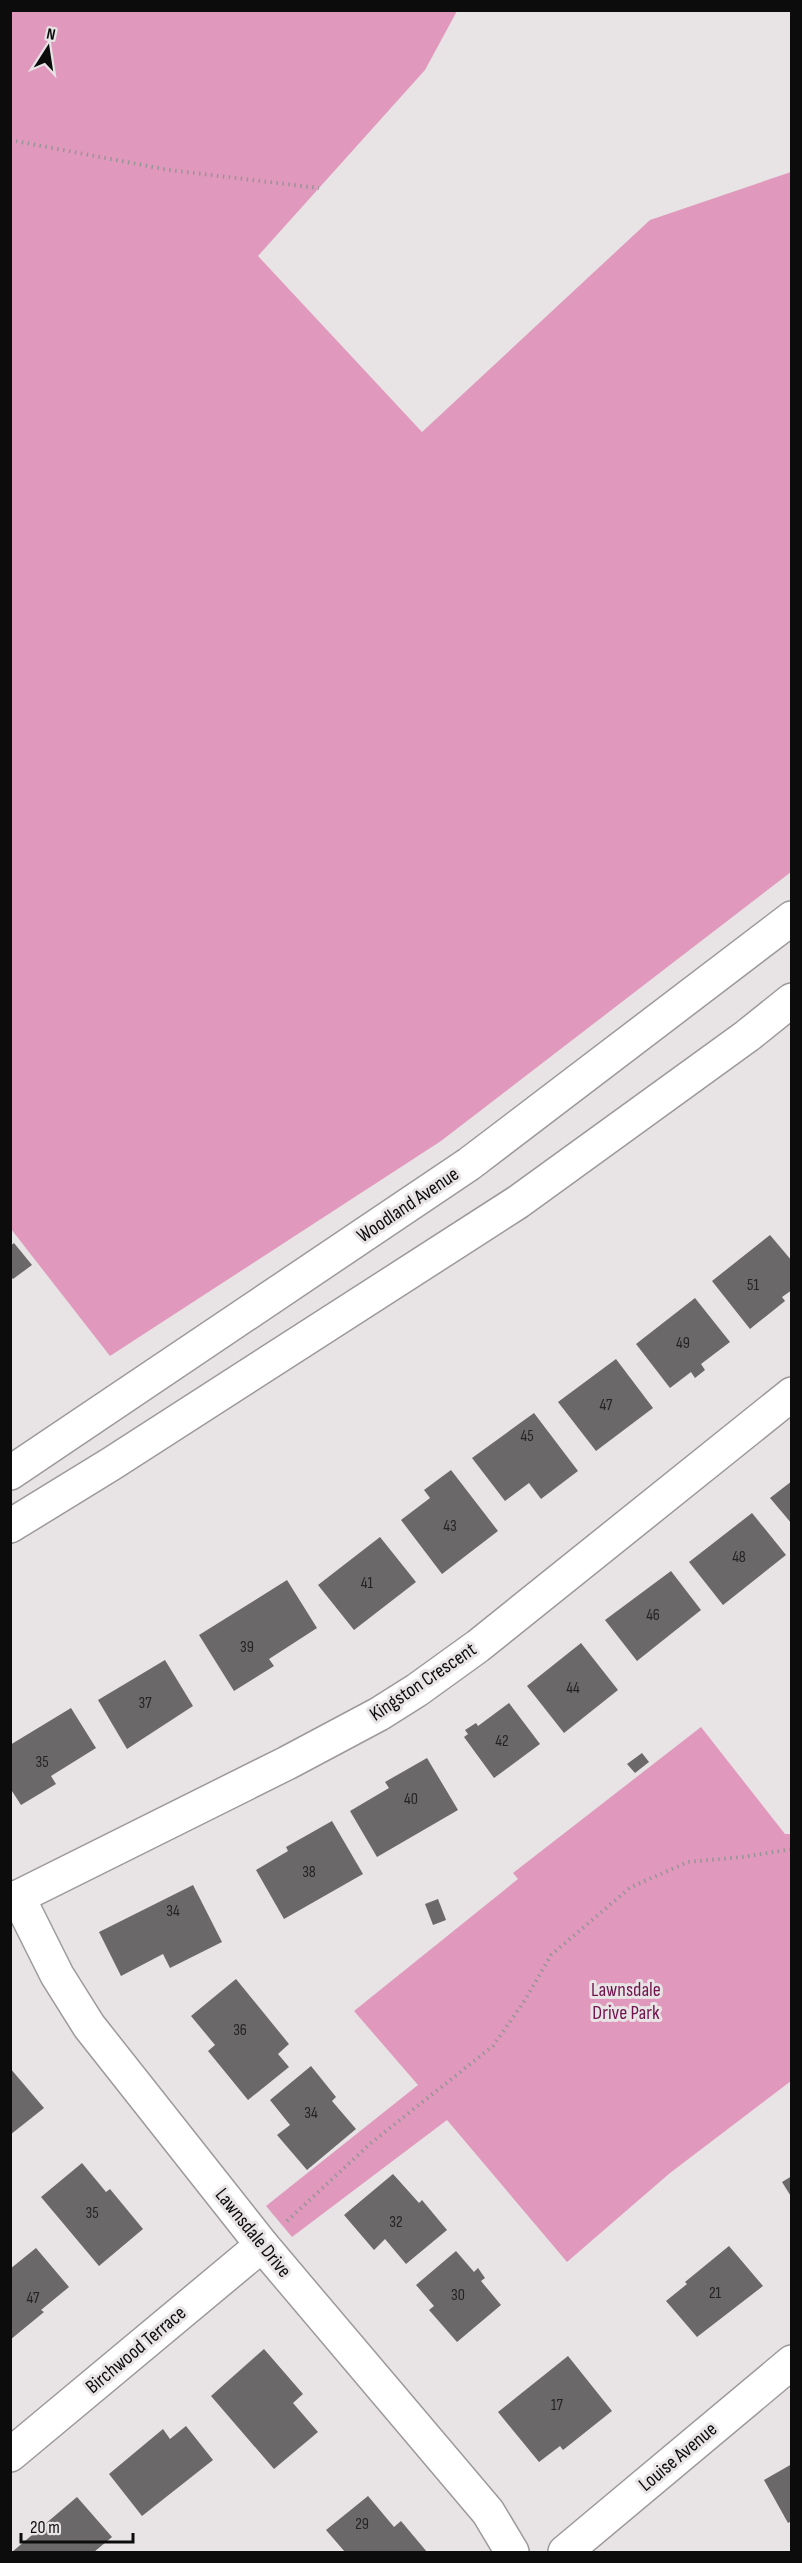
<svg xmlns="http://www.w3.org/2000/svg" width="802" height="2563" font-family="'Sofia Sans Condensed',sans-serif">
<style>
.green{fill:#e099bc}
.building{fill:#6b6869}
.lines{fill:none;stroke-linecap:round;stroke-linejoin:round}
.minor-casing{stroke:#9d999b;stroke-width:36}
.major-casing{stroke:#9d999b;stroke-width:36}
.path{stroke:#989596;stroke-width:4;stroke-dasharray:1.5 4.5;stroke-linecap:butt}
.minor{stroke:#fff;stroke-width:33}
.major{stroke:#fff;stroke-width:33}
.labels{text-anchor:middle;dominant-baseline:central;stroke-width:6;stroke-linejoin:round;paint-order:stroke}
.number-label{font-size:16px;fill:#242324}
.street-label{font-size:20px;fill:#0d0c0d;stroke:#e8e4e5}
.park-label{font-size:20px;fill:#71134d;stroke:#e8e4e5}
</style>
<rect width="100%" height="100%" fill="#e8e4e5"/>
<!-- green -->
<g class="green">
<polygon points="11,10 457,11 425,70 258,256 422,432 650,220 791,172 791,872 441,1141 110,1356 11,1229"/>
<polygon points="701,1727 785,1834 791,1834 791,2081 670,2173 567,2262 447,2120 292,2237 266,2206 418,2085 354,2011 518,1879 513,1873"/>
</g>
<!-- building -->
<g class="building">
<polygon points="770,1235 792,1261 792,1290 782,1297 785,1301 750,1329 712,1281"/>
<polygon points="14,1243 32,1265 13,1279 10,1276 10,1246"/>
<polygon points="695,1298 730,1342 701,1364 705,1370 695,1378 691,1372 670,1388 636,1344"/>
<polygon points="616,1359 653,1408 596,1451 558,1402"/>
<polygon points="534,1413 578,1471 541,1499 529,1483 505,1501 472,1458"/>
<polygon points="451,1470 498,1531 442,1574 401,1520 430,1498 424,1490"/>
<polygon points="792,1481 792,1524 770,1498"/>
<polygon points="752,1513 786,1555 723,1605 689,1562"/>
<polygon points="380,1537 416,1582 354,1630 318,1585"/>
<polygon points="671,1571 701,1610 637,1661 605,1620"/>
<polygon points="287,1580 317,1628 269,1659 274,1666 234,1691 199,1635"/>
<polygon points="581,1643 618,1690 564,1733 527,1686"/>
<polygon points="165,1660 193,1706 127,1749 98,1700"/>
<polygon points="509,1703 540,1744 494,1778 464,1737 468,1734 465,1730 476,1723 478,1726"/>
<polygon points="71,1708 96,1748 51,1776 56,1784 21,1805 10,1788 10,1745"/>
<polygon points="642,1753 649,1762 635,1773 627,1764"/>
<polygon points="427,1758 458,1810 377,1857 350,1811 389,1788 385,1782"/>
<polygon points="332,1821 363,1874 284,1919 256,1870 288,1851 286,1847"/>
<polygon points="193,1885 222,1942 170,1968 163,1954 121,1976 99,1932"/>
<polygon points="438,1899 446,1920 433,1925 425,1904"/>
<polygon points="236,1979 289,2044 278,2054 289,2067 248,2100 208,2051 215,2045 191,2016"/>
<polygon points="311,2066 336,2097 332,2101 356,2129 307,2170 277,2135 290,2125 270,2100"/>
<polygon points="10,2068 44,2108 10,2135"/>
<polygon points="82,2163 106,2192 110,2189 143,2229 99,2266 41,2197"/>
<polygon points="393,2174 419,2203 422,2200 447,2230 406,2264 385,2239 374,2250 344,2215"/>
<polygon points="792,2176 792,2198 782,2182"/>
<polygon points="729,2246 763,2286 697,2337 666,2301 687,2284 685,2282"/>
<polygon points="36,2248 69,2287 41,2310 44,2312 10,2340 10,2269"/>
<polygon points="456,2251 474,2272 478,2268 485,2278 481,2281 501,2305 457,2342 429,2310 434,2306 416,2285"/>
<polygon points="264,2349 303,2394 293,2403 318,2432 274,2469 211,2396"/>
<polygon points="568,2356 612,2411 563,2450 560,2446 539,2462 498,2412"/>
<polygon points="186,2426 213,2460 142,2516 109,2474 163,2429 170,2439"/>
<polygon points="792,2464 792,2521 788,2523 764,2480"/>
<polygon points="368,2496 394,2527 401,2521 427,2552 345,2552 326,2530"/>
<polygon points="77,2497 112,2537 94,2552 12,2552"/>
</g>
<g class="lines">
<!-- minor casing -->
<g class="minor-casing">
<g id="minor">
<polyline points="18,1897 57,1975 89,2026 262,2245 488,2512 512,2552"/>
<polyline points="10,1901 287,1763 379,1714 417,1690 478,1646 792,1394"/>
<polyline points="10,2455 262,2245"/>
<polyline points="565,2552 792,2362"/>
</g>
</g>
<!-- major casing -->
<g class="major-casing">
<g id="major">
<polyline points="10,1473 469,1164 792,918"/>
<polyline points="10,1526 111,1464 518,1202 747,1036 792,1000"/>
</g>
</g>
<!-- path -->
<g class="path">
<polyline points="10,140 169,170 319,188"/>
<polyline points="287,2221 371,2143 493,2046 525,2000 551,1955 631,1887 688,1862 743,1857 792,1849"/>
</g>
<!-- minor -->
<use href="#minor" class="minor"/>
<!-- major -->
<use href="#major" class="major"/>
</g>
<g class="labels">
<!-- number labels -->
<g class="number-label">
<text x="753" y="1285">51</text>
<text x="683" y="1343">49</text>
<text x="606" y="1405">47</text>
<text x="527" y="1436">45</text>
<text x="450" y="1526">43</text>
<text x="739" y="1557">48</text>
<text x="367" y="1583">41</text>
<text x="653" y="1615">46</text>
<text x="247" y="1647">39</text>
<text x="573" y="1688">44</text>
<text x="145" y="1703">37</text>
<text x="502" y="1741">42</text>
<text x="42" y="1762">35</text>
<text x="411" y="1799">40</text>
<text x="309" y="1872">38</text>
<text x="173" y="1911">34</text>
<text x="240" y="2030">36</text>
<text x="311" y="2113">34</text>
<text x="92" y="2213">35</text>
<text x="396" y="2222">32</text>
<text x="715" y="2293">21</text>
<text x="458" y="2295">30</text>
<text x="33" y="2298">47</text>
<text x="557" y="2405">17</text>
<text x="362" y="2524">29</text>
</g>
<!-- street labels -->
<g class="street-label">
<text transform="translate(408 1205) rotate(-34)">Woodland Avenue</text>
<text transform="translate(423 1682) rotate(-34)">Kingston Crescent</text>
<text transform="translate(253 2233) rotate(51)">Lawnsdale Drive</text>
<text transform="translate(136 2350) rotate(-40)">Birchwood Terrace</text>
<text transform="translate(678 2457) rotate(-40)">Louise Avenue</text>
</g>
<!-- park labels -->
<g class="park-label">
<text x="626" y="1990">Lawnsdale<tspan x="626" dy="23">Drive Park</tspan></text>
</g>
</g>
<!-- border -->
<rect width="802" height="2563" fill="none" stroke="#0d0c0d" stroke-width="24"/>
<!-- north arrow -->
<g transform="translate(48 48) rotate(12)" stroke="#e8e4e5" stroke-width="4.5" paint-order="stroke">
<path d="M0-4.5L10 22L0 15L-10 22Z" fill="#0d0c0d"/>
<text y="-9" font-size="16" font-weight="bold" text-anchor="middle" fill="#0d0c0d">N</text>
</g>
<!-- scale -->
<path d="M21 2533v9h112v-9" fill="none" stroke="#0d0c0d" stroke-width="3"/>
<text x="30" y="2533" font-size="18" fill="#0d0c0d" stroke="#e8e4e5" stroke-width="4.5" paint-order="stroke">20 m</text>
</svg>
